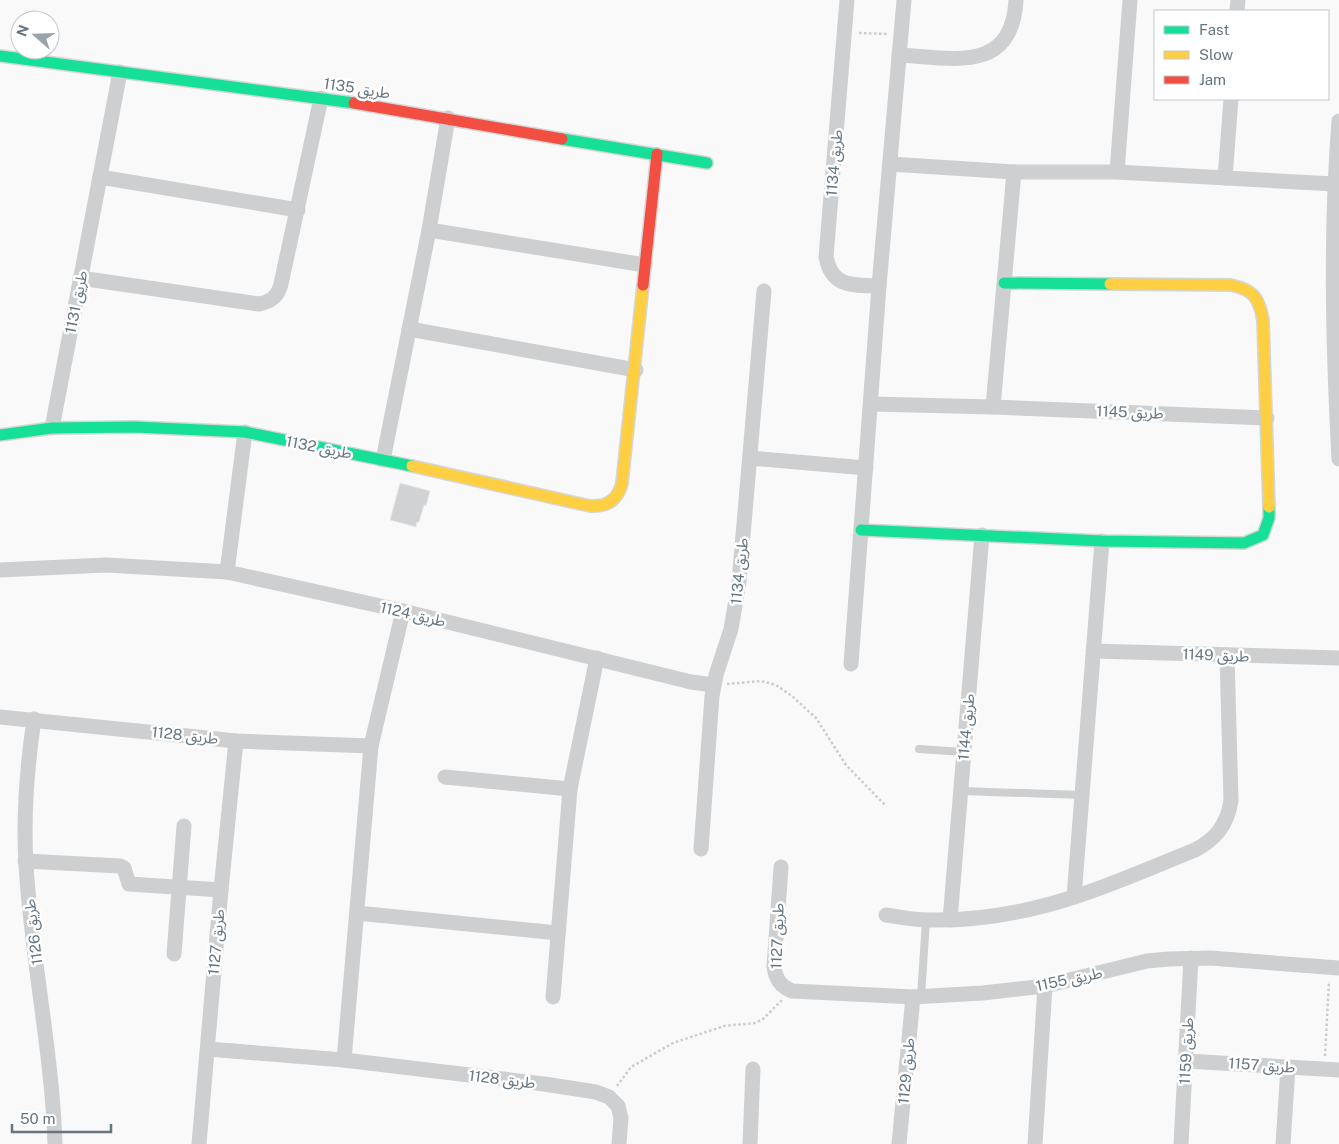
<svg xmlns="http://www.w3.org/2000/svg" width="1339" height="1144" font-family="'Public Sans','Noto Sans Arabic',sans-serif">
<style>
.building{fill:#d0d2d3;stroke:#e8e8e8}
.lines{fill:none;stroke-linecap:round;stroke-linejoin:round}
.fast-casing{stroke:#d5d6d7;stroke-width:14}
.slow-casing{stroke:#d5d6d7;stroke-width:14}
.jam-casing{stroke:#d5d6d7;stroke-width:14}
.path{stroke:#cbcccd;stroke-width:2.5;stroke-dasharray:2.5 2.5;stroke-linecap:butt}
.lane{stroke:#cecfd0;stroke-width:8}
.street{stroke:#cecfd0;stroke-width:15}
.fast{stroke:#16e098;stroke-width:11}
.slow{stroke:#ffcf43;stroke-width:11}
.jam{stroke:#f24e42;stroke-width:11}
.labels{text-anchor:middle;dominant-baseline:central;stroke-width:5;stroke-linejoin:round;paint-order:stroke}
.street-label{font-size:15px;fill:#657683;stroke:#fff}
</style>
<rect width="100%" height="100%" fill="#f9f9f9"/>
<!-- building -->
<polygon class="building" points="400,483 430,491 426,506 424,505 419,522 417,522 416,527 390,520"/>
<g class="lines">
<!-- fast casing -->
<g class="fast-casing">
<g id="fast">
<polyline points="0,56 354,103"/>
<polyline points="562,139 707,163"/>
<polyline points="1004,283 1110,284"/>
<polyline points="0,435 52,428 135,427 245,432 412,466"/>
<polyline points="861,530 1102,541 1244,543 1263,535 1269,518 1269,507"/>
</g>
</g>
<!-- slow casing -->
<g class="slow-casing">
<g id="slow">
<path d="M1110 284 1231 285C1254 290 1259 298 1263 320L1269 507"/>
<path d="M412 466 590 506C607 507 618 500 622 483L643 285"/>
</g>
</g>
<!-- jam casing -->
<g class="jam-casing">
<g id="jam">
<polyline points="354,103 562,139"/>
<polyline points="643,285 657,154"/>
</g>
</g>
<!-- path -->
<g class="path">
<polyline points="859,33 888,34"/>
<polyline points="727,684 761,681 776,685 792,696 816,718 846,765 885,805"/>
<polyline points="1325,1056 1329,981"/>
<polyline points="617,1086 631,1067 673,1043 724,1026 755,1023 763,1019 782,1000"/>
</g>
<!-- lane -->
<g class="lane">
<polyline points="919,749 964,752"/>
<polyline points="961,791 1082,795"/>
<polyline points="921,997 926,920"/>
</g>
<!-- street -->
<g class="street">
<path d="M847 0 826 257C832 288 853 285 879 286"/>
<polyline points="1237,11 1238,0"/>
<path d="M899 55C952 58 1012 74 1016 0"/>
<path d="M1339 121C1330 234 1333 346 1339 459"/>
<polyline points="890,164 1014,172 1117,172 1334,184"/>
<polyline points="1117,172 1130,0"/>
<polyline points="100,177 298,210"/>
<polyline points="1225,178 1231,99"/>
<polyline points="429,230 645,265"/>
<path d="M80 278 259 304C271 302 278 296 281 284L321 98"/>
<polyline points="409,329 636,370"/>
<polyline points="871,404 993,407 1267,418"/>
<polyline points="993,407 1014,172"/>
<polyline points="52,428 120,72"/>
<polyline points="750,458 866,468"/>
<polyline points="383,460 429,230 448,118"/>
<polyline points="0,570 106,565 227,572 403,611 691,682 714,685"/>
<polyline points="227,572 245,432"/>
<polyline points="1093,651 1339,658"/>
<polyline points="851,664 879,286 904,0"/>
<polyline points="0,717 236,741 371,746"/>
<path d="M34 719C27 767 23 815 26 864 31 957 52 1050 55 1144"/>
<polyline points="445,777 570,789"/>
<polyline points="701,849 712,696 716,675 731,629 739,582 764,291"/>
<polyline points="25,861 120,866 124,868 129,884 221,890"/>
<path d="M781 867 774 967C776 979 780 986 792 991L913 997 983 993 1045 986 1147 961 1169 959 1210 958 1339 968"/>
<polyline points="1074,897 1102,541"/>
<polyline points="357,913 558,933"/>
<path d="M886 915C900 917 914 920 928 920 976 921 1028 912 1074 897 1115 884 1155 866 1195 850 1216 839 1227 825 1231 801L1227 655"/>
<polyline points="950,920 982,535"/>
<polyline points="174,954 184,826"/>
<polyline points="553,997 570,789 597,658"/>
<polyline points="208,1049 344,1060 544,1084 596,1092 609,1097 618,1106 621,1118 619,1144"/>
<polyline points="344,1060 371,746 403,611"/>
<polyline points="1186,1061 1339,1070"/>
<polyline points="199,1144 221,890 236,741"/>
<polyline points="750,1144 753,1069"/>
<polyline points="899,1144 913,997"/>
<polyline points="1035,1144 1045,986"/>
<polyline points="1181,1144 1191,958"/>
<polyline points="1283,1144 1288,1067"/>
</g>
<!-- fast -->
<use href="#fast" class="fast"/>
<!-- slow -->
<use href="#slow" class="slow"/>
<!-- jam -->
<use href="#jam" class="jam"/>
</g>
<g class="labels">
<!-- street labels -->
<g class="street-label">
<text transform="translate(357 88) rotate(9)">طريق 1135</text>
<text transform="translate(834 163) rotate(-85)">طريق 1134</text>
<text transform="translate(76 302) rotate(-79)">طريق 1131</text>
<text transform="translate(1130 412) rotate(2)">طريق 1145</text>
<text transform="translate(319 447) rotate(11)">طريق 1132</text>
<text transform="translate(739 571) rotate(-84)">طريق 1134</text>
<text transform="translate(413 614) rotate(13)">طريق 1124</text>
<text transform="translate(1216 655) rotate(2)">طريق 1149</text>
<text transform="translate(966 727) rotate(-85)">طريق 1144</text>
<text transform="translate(185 735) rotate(6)">طريق 1128</text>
<text transform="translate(33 932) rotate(-97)">طريق 1126</text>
<text transform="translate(777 936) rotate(-88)">طريق 1127</text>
<text transform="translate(216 942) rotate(-85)">طريق 1127</text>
<text transform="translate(1069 979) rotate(-12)">طريق 1155</text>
<text transform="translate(1186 1051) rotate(-87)">طريق 1159</text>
<text transform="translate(1262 1065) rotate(4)">طريق 1157</text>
<text transform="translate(906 1071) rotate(-85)">طريق 1129</text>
<text transform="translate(502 1079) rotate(7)">طريق 1128</text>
</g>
</g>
<!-- legend -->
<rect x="1154" y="10" width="175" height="90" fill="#ffffff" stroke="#c1c8cd"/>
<rect x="1164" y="26" width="25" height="8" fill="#16e098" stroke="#c1c8cd"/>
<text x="1199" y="35" font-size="15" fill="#657683">Fast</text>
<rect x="1164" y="51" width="25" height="8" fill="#ffcf43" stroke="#c1c8cd"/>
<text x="1199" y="60" font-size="15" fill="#657683">Slow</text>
<rect x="1164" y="76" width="25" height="8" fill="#f24e42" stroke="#c1c8cd"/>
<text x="1199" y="85" font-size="15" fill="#657683">Jam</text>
<!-- north arrow -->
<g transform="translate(35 35) rotate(290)"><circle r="24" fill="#ffffff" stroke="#c1c8cd"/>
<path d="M0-4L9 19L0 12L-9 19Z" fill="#99a4ac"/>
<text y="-8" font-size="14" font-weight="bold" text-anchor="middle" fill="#657683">N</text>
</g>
<!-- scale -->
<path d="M12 1124v8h99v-8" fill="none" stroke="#657683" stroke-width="2.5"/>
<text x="20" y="1124" font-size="15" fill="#657683" stroke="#ffffff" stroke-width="4" paint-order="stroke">50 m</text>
</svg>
